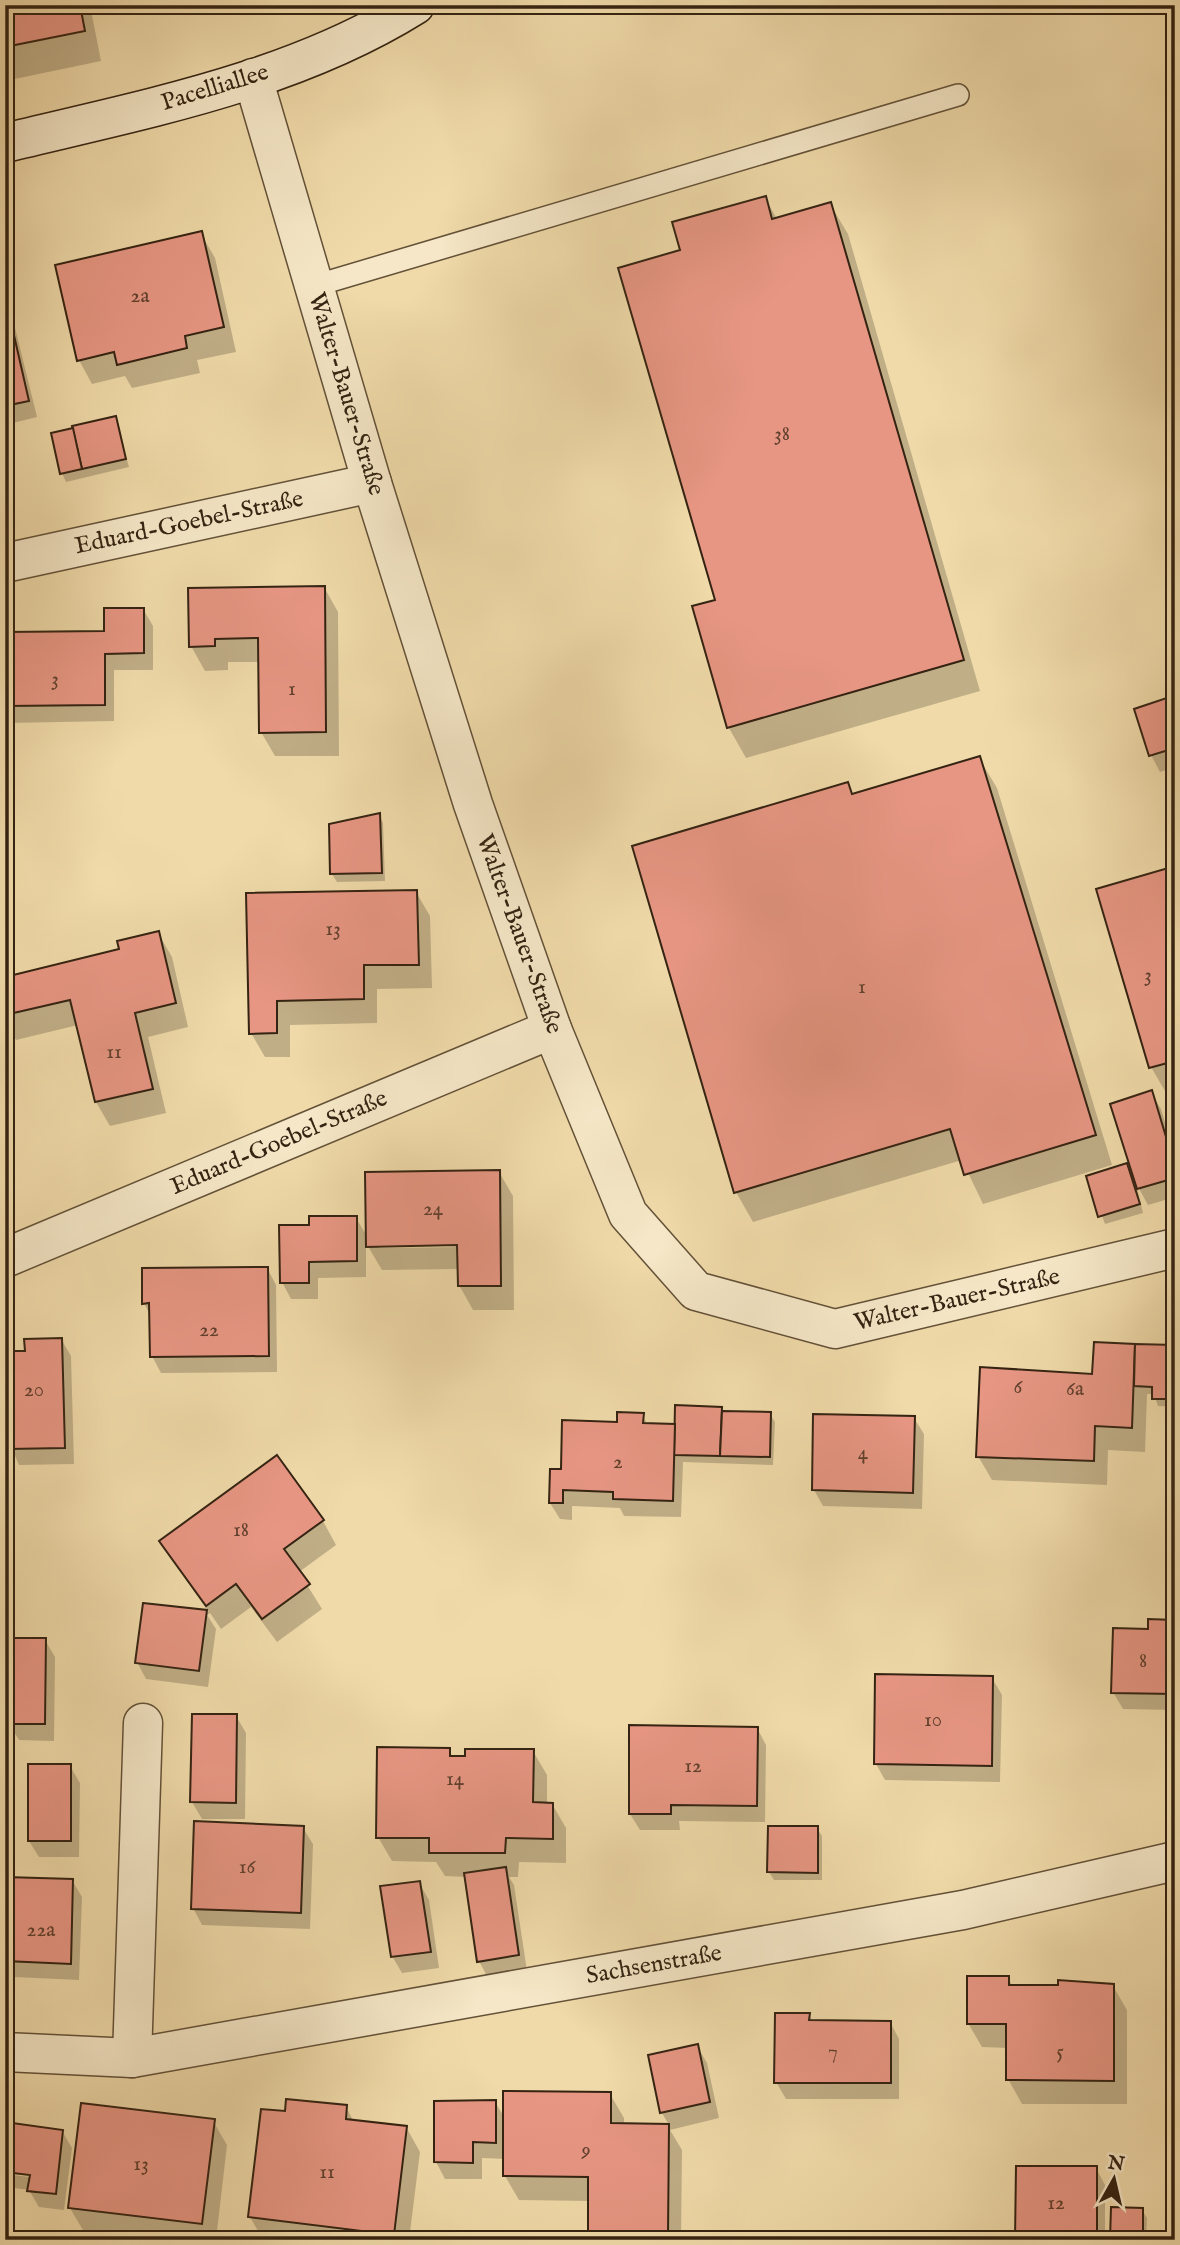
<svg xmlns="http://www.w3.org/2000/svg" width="1180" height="2245" font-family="'IM FELL English',serif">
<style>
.shadow{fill:#0003;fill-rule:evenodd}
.building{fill:#e79683;stroke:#342312;stroke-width:2}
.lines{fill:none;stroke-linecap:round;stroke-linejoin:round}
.service-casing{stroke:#635138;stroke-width:24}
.minor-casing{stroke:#635138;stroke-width:41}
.secondary-casing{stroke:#342312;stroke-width:41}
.service{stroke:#f5e7c7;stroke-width:21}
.minor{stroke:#f5e7c7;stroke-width:38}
.secondary{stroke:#f5e7c7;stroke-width:38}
.labels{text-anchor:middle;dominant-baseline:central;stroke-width:5;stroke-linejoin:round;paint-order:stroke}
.number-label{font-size:21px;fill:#61402e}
.street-label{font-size:24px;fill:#342312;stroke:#f5e7c7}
</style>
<rect width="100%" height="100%" fill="#f0daa9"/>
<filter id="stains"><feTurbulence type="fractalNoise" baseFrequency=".00286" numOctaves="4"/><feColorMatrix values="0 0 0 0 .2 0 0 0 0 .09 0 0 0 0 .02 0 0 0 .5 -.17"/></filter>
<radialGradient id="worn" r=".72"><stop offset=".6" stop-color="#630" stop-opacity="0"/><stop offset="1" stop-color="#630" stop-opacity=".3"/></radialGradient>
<!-- shadow -->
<g class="shadow">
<polygon points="5,5 90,5 101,61 5,81"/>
<polygon points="765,198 777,219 830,204 848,234 980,691 746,758 729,728 695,607 717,601 682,251"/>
<polygon points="201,234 215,258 236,352 197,360 200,373 132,388 125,376 92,384 79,360"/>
<polygon points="5,287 37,417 5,425"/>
<polygon points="115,418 129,467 66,482 62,473"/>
<polygon points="324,587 338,612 339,756 275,756 261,732 260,662 228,662 228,670 205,671 191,646"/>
<polygon points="143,609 153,626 153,670 114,670 114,721 5,723 5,633 105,632"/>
<polygon points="1175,683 1175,767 1160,772 1151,755 1175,698"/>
<polygon points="979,758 997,788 1112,1165 983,1204 962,1160 753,1222 736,1192 847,785 853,796"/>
<polygon points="379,815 383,823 385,881 337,882 332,874"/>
<polygon points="1175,868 1175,1089 1165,1091 1151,1067"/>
<polygon points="416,892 430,916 432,988 377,989 377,1023 290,1025 290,1057 265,1057 251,1033 248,895"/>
<polygon points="158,933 172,957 188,1027 148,1037 166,1113 110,1126 96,1102 78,1025 16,1040 5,1020 5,978 121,951"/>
<polygon points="1151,1093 1161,1109 1175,1156 1175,1197 1148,1205 1136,1183 1143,1213 1105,1224 1088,1177 1126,1165 1134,1178"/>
<path d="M499 1172 513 1196 514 1310H473L459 1285V1269L382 1270 366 1243V1277L318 1278V1299H291L282 1282 311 1227 356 1218 368 1238ZM465 1243 466 1247 379 1248V1245Z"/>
<polygon points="267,1268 276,1285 277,1372 161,1373 152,1356 151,1317 144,1303"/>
<polygon points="61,1339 71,1356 74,1464 19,1465 10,1444 5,1444 5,1353 27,1353"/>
<polygon points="1095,1344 1175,1347 1175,1407 1158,1406 1154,1394 1147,1394 1145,1452 1108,1450 1107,1485 992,1480 978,1456 1094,1376"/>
<polygon points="721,1408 723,1413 770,1414 775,1422 773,1465 683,1462 681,1517 624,1516 620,1508 572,1506 572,1520 560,1519 550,1503 563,1471 619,1424 642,1415 648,1425 674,1426"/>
<polygon points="914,1418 924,1434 922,1509 823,1506 814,1490"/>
<polygon points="323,1521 336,1545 299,1572 322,1609 277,1642 251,1607 221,1629 210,1613 207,1615 216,1629 208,1687 146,1679 137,1662 144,1605 209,1612 161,1542"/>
<polygon points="1175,1622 1175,1710 1123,1709 1113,1692 1150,1631"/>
<polygon points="5,1639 45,1640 55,1657 54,1741 19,1740 11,1727 5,1727"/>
<polygon points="992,1678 1002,1695 1000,1782 885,1780 876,1764"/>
<polygon points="236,1716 246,1733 245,1819 202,1819 192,1802"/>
<polygon points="757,1728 766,1745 765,1822 679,1821 680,1830 640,1830 630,1814"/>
<polygon points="449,1750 453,1758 533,1751 547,1775 547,1804 552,1804 566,1828 566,1863 519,1862 518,1877 509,1877 514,1885 527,1971 488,1978 479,1961 467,1877 445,1876 436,1862 392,1861 378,1837"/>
<polygon points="70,1766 80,1783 79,1857 39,1857 29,1841"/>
<polygon points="303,1828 313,1844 310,1929 202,1925 193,1908"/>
<polygon points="817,1828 822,1836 822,1880 774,1880 769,1872"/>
<polygon points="5,1878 72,1880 82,1897 79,1980 14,1977 5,1964"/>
<polygon points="419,1883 429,1900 439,1968 402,1973 392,1956"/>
<polygon points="1008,1978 1013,1987 1113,1986 1127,2010 1127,2104 1022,2104 1008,2079 1008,2048 982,2047 968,2023"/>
<polygon points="809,2014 813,2022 890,2022 899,2039 899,2099 786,2099 776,2082"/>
<polygon points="697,2046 707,2063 719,2118 670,2130 682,2150 681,2240 592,2240 590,2201 519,2200 505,2176 505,2159 482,2158 482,2179 445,2179 436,2162 495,2102 505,2118 610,2094 624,2118 624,2125 669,2125 662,2113"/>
<polygon points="346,2107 354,2122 406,2127 420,2152 409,2240 263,2240 250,2217 287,2113"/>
<polygon points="213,2121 227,2145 216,2240 148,2240 84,2232 70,2208"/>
<polygon points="62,2131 72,2148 64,2210 39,2207 29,2190 6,2187 5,2174 38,2178"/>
<polygon points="1096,2168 1105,2185 1105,2240 1017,2240"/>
<polygon points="1142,2210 1147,2218 1146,2240 1112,2240"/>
</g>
<!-- building -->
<g class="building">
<polygon points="5,5 80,5 85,31 5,47"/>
<polygon points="766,196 772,219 831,202 964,660 727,728 692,606 715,600 618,268 680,250 672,222"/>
<polygon points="202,231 224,327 185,336 187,348 117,365 114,352 77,361 55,265"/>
<polygon points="5,296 29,401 5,406"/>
<polygon points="116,416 126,459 82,469 72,426"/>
<polygon points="73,428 82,469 60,474 51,433"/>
<polygon points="325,586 326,732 259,733 258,638 215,639 215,646 189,647 188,588"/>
<polygon points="104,608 144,608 144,653 105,654 105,705 5,706 5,632 104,631"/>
<polygon points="1175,681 1175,748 1149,756 1134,709 1173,696 1168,683"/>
<polygon points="980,756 1096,1135 964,1175 950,1129 734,1193 632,846 848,782 852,794"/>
<polygon points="380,813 382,873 330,874 329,824"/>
<polygon points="1175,866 1175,1061 1149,1068 1096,889"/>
<polygon points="417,890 419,965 364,965 364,999 277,1001 277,1033 249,1034 246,893"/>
<polygon points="159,931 176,1003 135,1013 153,1089 95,1102 70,1000 5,1015 5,977 119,949 117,941"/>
<polygon points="1152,1090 1175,1167 1175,1178 1137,1189 1110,1104"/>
<polygon points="1127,1163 1140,1204 1098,1217 1086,1176"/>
<polygon points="500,1170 501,1286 458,1286 457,1245 366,1247 365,1172"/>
<polygon points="309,1216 357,1216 357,1261 309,1262 309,1283 280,1283 279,1225 309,1225"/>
<polygon points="268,1267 269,1356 150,1357 149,1303 142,1304 142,1268"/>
<polygon points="62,1338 65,1448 8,1449 5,1351 25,1351 24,1339"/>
<polygon points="1094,1342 1135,1344 1132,1428 1095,1426 1094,1461 976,1457 980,1367 1092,1374"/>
<polygon points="1135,1344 1175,1345 1174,1399 1152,1399 1152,1387 1134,1386"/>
<polygon points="675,1405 722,1407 720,1456 674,1455"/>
<polygon points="722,1411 771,1412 770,1457 720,1456"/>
<polygon points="617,1412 644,1413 643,1423 675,1424 673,1501 613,1499 613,1492 563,1490 563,1503 549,1503 550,1469 561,1469 562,1420 617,1422"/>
<polygon points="813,1414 915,1416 913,1493 812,1490"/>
<polygon points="277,1455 324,1520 284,1549 310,1584 262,1619 236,1584 206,1606 159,1541"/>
<polygon points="143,1603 207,1610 199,1671 135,1663"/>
<polygon points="1148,1619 1175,1620 1175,1694 1111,1693 1113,1628 1148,1629"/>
<polygon points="5,1638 46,1638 45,1724 7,1724"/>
<polygon points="875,1674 993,1676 992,1766 874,1764"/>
<polygon points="192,1714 237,1714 236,1803 190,1802"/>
<polygon points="629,1725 758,1727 757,1806 671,1805 671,1814 629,1814"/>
<polygon points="377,1747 450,1748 450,1756 465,1756 465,1749 534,1749 533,1802 553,1803 553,1839 506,1838 505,1853 429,1853 429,1838 376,1838"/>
<rect x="28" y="1764" width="43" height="77"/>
<polygon points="194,1821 304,1826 301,1913 191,1909"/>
<polygon points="768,1826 818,1826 818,1873 767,1872"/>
<polygon points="506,1867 519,1955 477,1962 464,1873"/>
<polygon points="5,1877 73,1879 71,1964 5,1961"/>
<polygon points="420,1881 431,1952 391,1957 380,1886"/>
<polygon points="967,1976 1009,1976 1009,1985 1058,1985 1058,1980 1114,1984 1114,2081 1006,2080 1006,2024 967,2024"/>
<polygon points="775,2013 810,2013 809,2020 891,2021 891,2083 774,2083"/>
<polygon points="698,2044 710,2102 660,2113 648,2055"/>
<polygon points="503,2091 611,2092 611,2123 669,2124 668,2236 588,2236 588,2177 503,2176"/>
<polygon points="286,2099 347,2105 346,2119 407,2126 394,2235 248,2217 261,2109 285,2111"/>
<polygon points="496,2100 496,2143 473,2142 473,2163 434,2162 434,2101"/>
<polygon points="81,2103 215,2119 202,2224 68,2208"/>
<polygon points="5,2122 63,2130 56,2194 27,2191 30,2175 5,2172"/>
<polygon points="1016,2166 1097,2166 1097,2240 1015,2240"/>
<polygon points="1111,2207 1143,2208 1143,2240 1110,2240"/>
</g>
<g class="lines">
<!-- service casing -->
<g class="service-casing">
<polyline id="service" points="314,286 958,95"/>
</g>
<!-- minor casing -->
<g class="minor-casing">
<g id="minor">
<polyline points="253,78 372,483 473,804 552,1029 628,1214 696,1291 835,1329 1175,1248"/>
<polyline points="5,563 372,483"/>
<polyline points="5,1258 552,1029"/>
<polyline points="5,2052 132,2058 963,1910 1175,1861"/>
<polyline points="132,2058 143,1723"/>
</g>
</g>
<!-- secondary casing -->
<g class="secondary-casing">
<path id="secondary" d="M5 143C144 109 292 82 415 5"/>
</g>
<!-- service -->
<use href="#service" class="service"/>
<!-- minor -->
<use href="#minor" class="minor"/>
<!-- secondary -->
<use href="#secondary" class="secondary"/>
</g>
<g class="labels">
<!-- number labels -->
<g class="number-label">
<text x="140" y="296">2a</text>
<text x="782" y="434">38</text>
<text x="55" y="679">3</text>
<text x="292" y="689">1</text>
<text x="333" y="929">13</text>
<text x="1148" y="975">3</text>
<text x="862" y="987">1</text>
<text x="114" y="1052">11</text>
<text x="433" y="1209">24</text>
<text x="209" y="1330">22</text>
<text x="1018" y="1387">6</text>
<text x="1075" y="1389">6a</text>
<text x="34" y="1390">20</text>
<text x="863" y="1453">4</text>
<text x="618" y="1462">2</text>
<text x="241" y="1530">18</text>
<text x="1143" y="1661">8</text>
<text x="933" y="1720">10</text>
<text x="693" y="1766">12</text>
<text x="455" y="1779">14</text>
<text x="247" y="1867">16</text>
<text x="41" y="1930">22a</text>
<text x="833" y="2052">7</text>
<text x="1060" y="2052">5</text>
<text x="586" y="2150">9</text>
<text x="141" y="2164">13</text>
<text x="327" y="2172">11</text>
<text x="1056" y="2203">12</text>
</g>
<!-- street labels -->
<g class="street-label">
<text transform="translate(215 88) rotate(-17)">Pacelliallee</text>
<text transform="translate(346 394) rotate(73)">Walter-Bauer-Straße</text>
<text transform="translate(189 523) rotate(-12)">Eduard-Goebel-Straße</text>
<text transform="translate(519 934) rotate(70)">Walter-Bauer-Straße</text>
<text transform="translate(279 1143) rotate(-23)">Eduard-Goebel-Straße</text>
<text transform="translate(957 1300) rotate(-13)">Walter-Bauer-Straße</text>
<text transform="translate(654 1965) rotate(-10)">Sachsenstraße</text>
</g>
</g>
<!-- margin -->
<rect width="1180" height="2245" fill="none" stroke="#f0daa9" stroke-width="28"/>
<rect x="7" y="7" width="1166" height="2231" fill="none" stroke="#342312" stroke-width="3.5"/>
<rect x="14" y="14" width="1152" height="2217" fill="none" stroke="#342312" stroke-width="2"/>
<!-- north arrow -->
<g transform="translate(1114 2179) rotate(8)" stroke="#f5e7c7" stroke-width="5" paint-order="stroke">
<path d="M0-5L12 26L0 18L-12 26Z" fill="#342312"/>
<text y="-10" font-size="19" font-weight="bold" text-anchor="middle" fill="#342312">N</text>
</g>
<rect width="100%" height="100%" filter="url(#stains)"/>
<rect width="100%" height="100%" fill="url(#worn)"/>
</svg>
